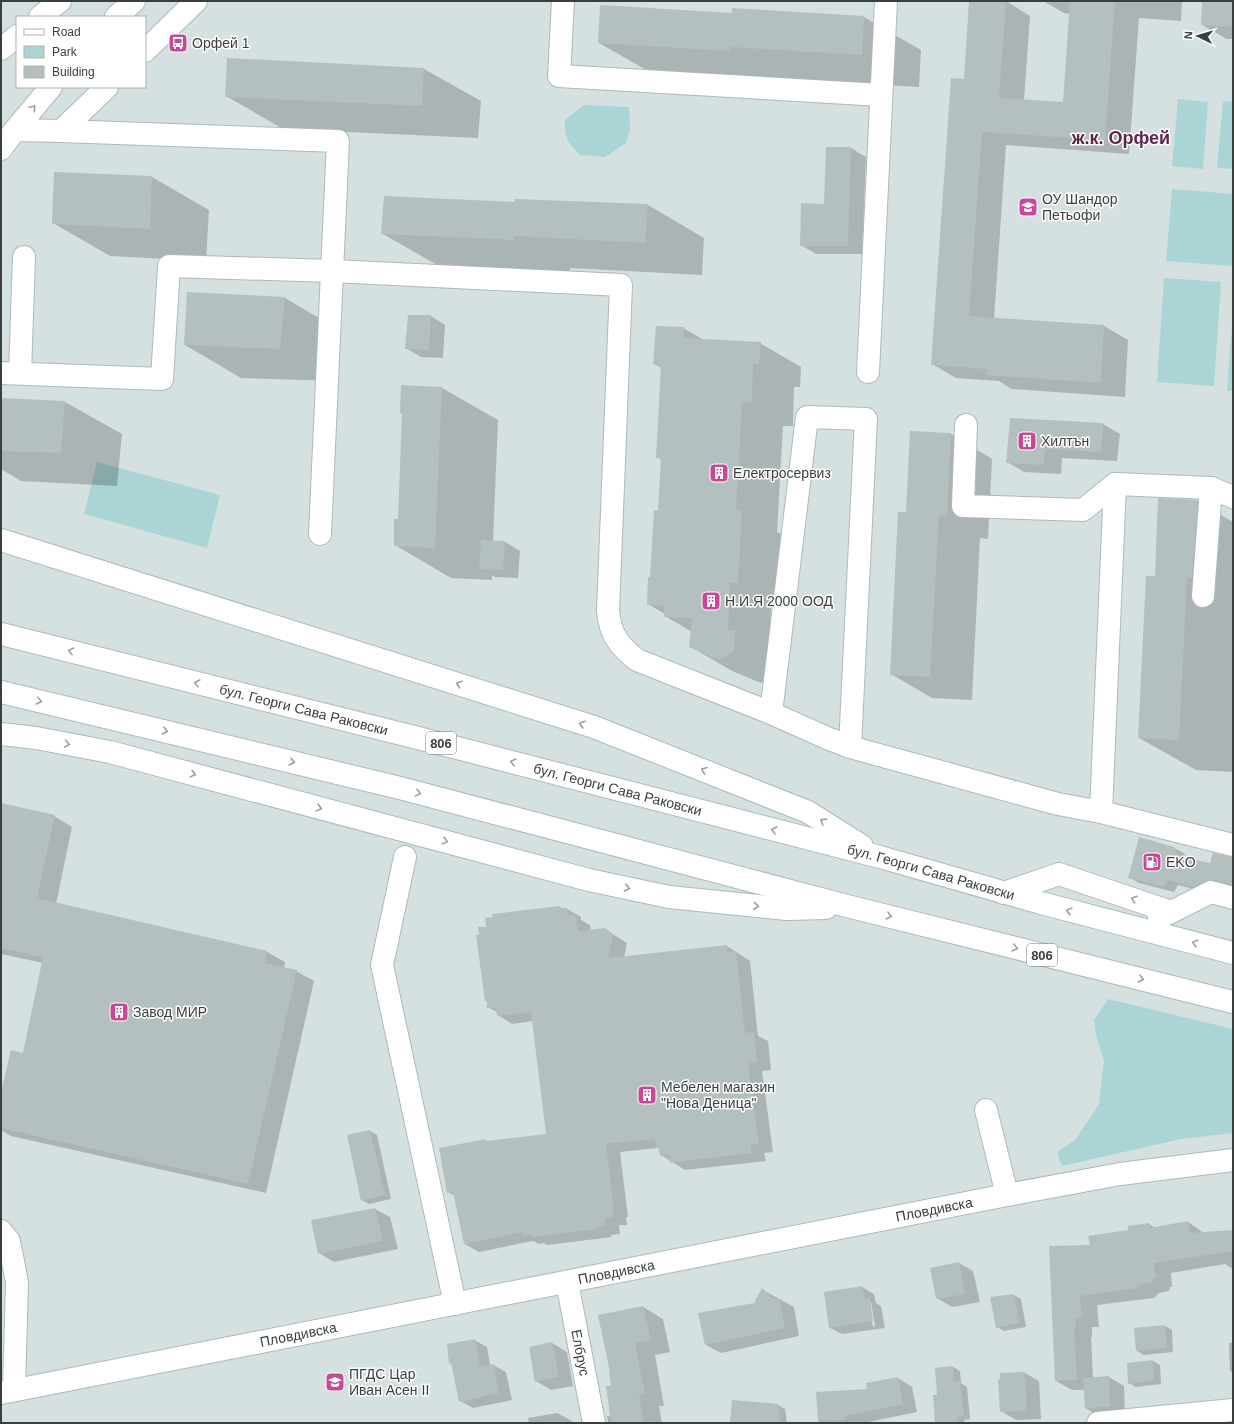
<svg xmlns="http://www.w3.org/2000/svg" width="1234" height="1424" font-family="Helvetica,sans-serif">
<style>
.green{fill:#abd4d4}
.shadow{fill:#0003;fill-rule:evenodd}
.building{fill:#b4bfbf}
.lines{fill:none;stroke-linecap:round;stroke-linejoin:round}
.minor-casing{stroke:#aeb9b9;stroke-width:24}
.major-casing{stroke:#aeb9b9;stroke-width:24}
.minor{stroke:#fff;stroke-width:22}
.major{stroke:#fff;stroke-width:22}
.oneway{stroke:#9c9e9e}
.labels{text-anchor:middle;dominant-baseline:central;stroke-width:3;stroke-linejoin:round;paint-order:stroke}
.shield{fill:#fff;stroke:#747878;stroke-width:1}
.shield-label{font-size:13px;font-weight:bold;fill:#393e3e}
.poi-label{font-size:14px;fill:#393e3e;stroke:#fff;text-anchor:start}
.street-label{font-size:14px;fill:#393e3e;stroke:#fff}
.district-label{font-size:18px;font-weight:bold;fill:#612449;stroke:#fff}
</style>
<rect width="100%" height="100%" fill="#d5e1e1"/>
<!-- green -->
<g class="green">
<polygon points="1178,99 1208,102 1203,169 1172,166"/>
<polygon points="1223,101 1233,102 1233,169 1217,168"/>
<path d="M584 105 629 107 630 129 626 143 605 157 580 155C568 141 564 139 565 120Z"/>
<polygon points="1172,189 1233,194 1233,266 1166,261"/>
<polygon points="1164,278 1221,282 1214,386 1157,382"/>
<polygon points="1233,312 1233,391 1227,391"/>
<polygon points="97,462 220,495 207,548 84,514"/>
<polygon points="1108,999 1233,1029 1233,1133 1181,1139 1062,1166 1057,1152 1075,1140 1099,1104 1104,1061 1096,1035 1094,1020"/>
</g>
<!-- shadow -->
<g class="shadow">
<polygon points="970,1 1006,1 1030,16 1024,100 1064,103 1070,14 1064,13 1043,1 1182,1 1181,21 1139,18 1129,154 1006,145 994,319 1104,326 1128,340 1125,397 1011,389 999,381 956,378 932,364 965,80"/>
<polygon points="1203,1 1233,1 1233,39 1227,39 1202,25"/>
<polygon points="733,9 864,17 921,50 919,87 787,79 655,75 599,43 733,14"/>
<polygon points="228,59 424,69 481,101 478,138 283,129 226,96"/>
<polygon points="827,148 851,148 866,157 862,254 816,254 801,245 825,205"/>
<polygon points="55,173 152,177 209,210 206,261 110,256 53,223"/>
<polygon points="517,203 648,205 704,238 702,275 570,268 570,272 439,266 383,234"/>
<polygon points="285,298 341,331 337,381 241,378 185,345"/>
<polygon points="431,316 445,325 443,358 421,357 406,348"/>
<polygon points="683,328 704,340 760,343 801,367 800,387 794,387 793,426 783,426 777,532 783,535 779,606 771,606 769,651 775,675 761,683 732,671 691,647 692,632 665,616 665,614 648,604 659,512 662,460 657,457 662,368 654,364"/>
<polygon points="442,388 498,420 493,542 505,542 520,551 518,578 495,577 492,575 492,580 451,578 395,545 399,520"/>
<polygon points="1,399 65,402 122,434 117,486 21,481 1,469"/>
<polygon points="1103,424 1120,434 1117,461 1062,458 1061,474 1024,472 1007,462"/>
<polygon points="951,434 992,459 988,539 980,538 972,700 932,698 891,674 906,513"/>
<polygon points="1197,501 1233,522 1233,772 1196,770 1139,738 1156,577"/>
<polygon points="1,804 54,816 72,827 56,904 267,952 285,962 284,968 296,971 314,981 266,1193 11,1136 1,1130 1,1096 23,1054 43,963 1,954"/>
<polygon points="1174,848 1184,853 1186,858 1211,864 1233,858 1233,887 1204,892 1178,885 1174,892 1139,883 1129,877"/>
<polygon points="560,907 563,909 567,909 581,917 581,920 590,925 591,931 605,929 627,943 624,958 727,946 750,961 758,1036 768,1041 771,1070 762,1071 773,1152 764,1153 766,1161 685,1170 661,1155 660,1149 657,1148 620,1152 628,1217 626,1217 627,1225 619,1225 620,1234 611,1235 612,1237 547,1245 544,1243 539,1244 533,1241 479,1252 465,1244 455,1196 448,1192 485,1140 488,1142 547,1134 533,1021 512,1024 498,1015 498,1013 488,1007 487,1002 486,1001 480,936 487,928"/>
<polygon points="370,1131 377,1135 391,1199 369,1204 362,1200"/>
<polygon points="375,1209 390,1217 398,1249 334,1262 319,1253"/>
<polygon points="1188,1222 1204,1233 1233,1231 1233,1269 1225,1264 1171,1273 1172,1287 1170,1287 1169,1291 1159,1293 1154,1298 1097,1305 1099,1327 1092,1327 1092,1337 1091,1337 1093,1378 1109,1377 1124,1386 1125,1415 1100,1416 1085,1408 1085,1390 1072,1390 1056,1381 1091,1246 1149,1224 1155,1228"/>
<polygon points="959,1263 973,1271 980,1302 952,1307 937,1298"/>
<path d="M862 1287 874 1294 876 1303 881 1306 885 1328 842 1334 830 1328 825 1292ZM869 1302H871L875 1326 873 1327Z"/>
<polygon points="763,1290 794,1307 799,1336 721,1353 706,1345 699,1314 755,1304"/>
<polygon points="1013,1295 1021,1299 1026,1327 1004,1331 997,1327"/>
<polygon points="643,1307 663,1319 670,1352 655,1355 664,1406 659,1406 662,1423 608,1423 607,1416 611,1416 613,1387"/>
<polygon points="1165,1326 1172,1330 1173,1352 1144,1355 1137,1351"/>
<polygon points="474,1340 487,1347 490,1365 493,1365 506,1372 512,1400 473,1408 460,1401 453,1364 450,1363"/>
<polygon points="552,1343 567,1352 573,1386 551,1390 536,1381"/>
<polygon points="1229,1343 1233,1343 1233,1372 1230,1371"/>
<polygon points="1153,1361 1160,1365 1161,1384 1136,1387 1129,1383"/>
<polygon points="953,1367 960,1371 961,1383 967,1387 970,1419 964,1420 965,1423 936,1423 938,1396"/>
<polygon points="1025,1373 1039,1381 1041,1419 1016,1420 1001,1411 1002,1380"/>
<polygon points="898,1378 912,1387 917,1412 863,1423 819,1423 817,1393 868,1390"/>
<polygon points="778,1405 785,1409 787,1423 731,1423"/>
<polygon points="557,1413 572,1421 572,1423 529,1423 528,1418"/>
</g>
<!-- building -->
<g class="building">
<polygon points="969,1 1006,1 999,98 1063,102 1070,1 1115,1 1105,140 982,132 969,316 1104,325 1101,383 986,375 986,369 931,365 951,78 964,79"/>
<polygon points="1202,1 1233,1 1233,27 1201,25"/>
<polygon points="600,5 732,13 732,8 864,16 862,55 731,47 730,51 598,43"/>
<polygon points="227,58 424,68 422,106 225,97"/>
<polygon points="826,147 851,147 848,246 800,246 801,203 824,204"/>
<polygon points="54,172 152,176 150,229 52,224"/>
<polygon points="384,196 515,202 515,199 648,204 645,243 514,236 514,240 381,234"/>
<polygon points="187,292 285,297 280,349 184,345"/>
<polygon points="408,315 431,315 429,350 405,349"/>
<polygon points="656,326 684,327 683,338 761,342 759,364 753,364 752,403 742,402 736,510 742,510 738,583 730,583 728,630 735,630 734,651 719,660 689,647 692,618 664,617 665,606 647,605 648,577 650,577 654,510 658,511 661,458 656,458 661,365 653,364"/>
<polygon points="401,385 442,387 435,548 394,546 394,519 398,519 402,414 400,413"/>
<polygon points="1,398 65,401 61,453 1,451"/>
<polygon points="1010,418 1103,423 1101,452 1045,449 1044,465 1006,463"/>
<polygon points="910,431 951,433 947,516 939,515 930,677 890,675 898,512 906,512"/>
<polygon points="1158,498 1198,500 1192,578 1187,578 1179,740 1138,738 1146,576 1155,576"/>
<polygon points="481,540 505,541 503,570 479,569"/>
<polygon points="1,803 55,815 37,898 267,951 265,963 297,970 248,1184 1,1128 1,1092 11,1050 23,1053 43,957 1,948"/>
<polygon points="1139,837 1174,847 1177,856 1210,863 1213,853 1233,857 1233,885 1214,880 1205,881 1194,887 1168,880 1164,887 1128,878"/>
<polygon points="560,906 560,908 567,908 567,915 576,915 578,931 605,928 613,934 608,958 727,945 727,952 736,951 745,1033 754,1032 757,1062 748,1063 759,1144 750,1145 752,1153 670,1163 669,1154 660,1156 659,1148 656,1148 655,1139 606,1144 614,1209 612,1209 613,1217 605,1218 605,1226 597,1227 598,1229 532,1237 530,1235 523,1236 523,1232 464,1244 453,1192 447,1193 439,1148 486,1139 486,1141 546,1134 531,1012 497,1016 496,1008 487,1008 487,1001 485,1001 476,935 479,935 478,927 486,927 485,918 493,917 492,914"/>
<polygon points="370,1130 385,1195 361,1201 347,1135"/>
<polygon points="375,1208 383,1241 318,1254 311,1220"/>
<polygon points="1188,1221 1190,1233 1233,1230 1233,1251 1154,1263 1156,1278 1153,1278 1153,1282 1142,1284 1137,1288 1080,1296 1082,1317 1075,1318 1076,1327 1074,1328 1077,1380 1055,1381 1049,1246 1090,1245 1088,1236 1128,1230 1128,1226 1149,1223 1150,1228"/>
<polygon points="959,1262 965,1294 936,1299 930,1268"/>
<polygon points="862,1286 865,1299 870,1298 873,1321 829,1328 824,1292"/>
<polygon points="762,1288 773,1299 779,1298 785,1328 705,1345 698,1313 754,1303"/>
<polygon points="1014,1294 1019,1323 996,1328 990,1297"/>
<polygon points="643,1306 651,1340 635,1343 645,1394 639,1395 644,1423 611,1423 606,1386 611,1386 609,1373 610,1372 598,1315"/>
<polygon points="1165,1325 1167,1348 1136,1351 1134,1328"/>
<polygon points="475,1339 480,1366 494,1364 499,1393 459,1402 451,1363 449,1364 447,1344"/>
<polygon points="552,1342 559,1377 535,1382 529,1347"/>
<polygon points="1153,1360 1154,1380 1128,1384 1127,1363"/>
<polygon points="953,1366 954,1382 960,1381 964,1416 958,1416 958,1423 935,1423 933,1395 937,1395 935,1368"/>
<polygon points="1025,1372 1027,1411 1000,1412 998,1380 1000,1379 1000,1373"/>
<polygon points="1109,1376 1110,1407 1085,1408 1083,1378"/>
<polygon points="898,1377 903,1404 845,1416 845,1420 818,1421 816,1392 867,1389 866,1383"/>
<polygon points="732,1400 778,1404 781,1423 730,1423"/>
</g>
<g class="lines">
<!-- minor casing -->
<g class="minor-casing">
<g id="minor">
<polyline points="563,1 559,76 881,95"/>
<polyline points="145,51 196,1"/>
<polyline points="15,130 61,131 107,87"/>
<polyline points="61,131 338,141 320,534"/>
<polyline points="868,372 886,1"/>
<path d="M1 373 162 379 169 266 332 271 621 285 608 611C610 634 619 646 637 660L771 713 827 738 850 747 1058 804 1101 812 1233 845"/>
<polyline points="20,373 24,257"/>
<polyline points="966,425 963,506 1083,510 1115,484 1211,488 1233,497"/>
<polyline points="1203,596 1211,488"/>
<polyline points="771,713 807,417 866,419 850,747"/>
<polyline points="1101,812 1115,484"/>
<polyline points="405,857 382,965 455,1304"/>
<polyline points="1004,893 1059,874 1171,912"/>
<polyline points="1159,918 1211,892 1233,898"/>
<polyline points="986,1110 1007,1195"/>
<polyline points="1,1231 9,1241 17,1282 14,1390"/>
<path id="s1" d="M567 1282 594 1423"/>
<path id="s2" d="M1 1393 1007 1195 1120 1174 1233 1160"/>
<polyline points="1098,1423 1233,1410"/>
</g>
</g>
<!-- major casing -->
<g class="major-casing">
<g id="major">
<polyline points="40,17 60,1"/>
<polyline points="116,17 134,1"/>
<polyline points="1,49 17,36"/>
<polyline points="1,149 15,130 51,87"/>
<polyline points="1,540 594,727 808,812 862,846"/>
<path id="s3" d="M1 634 438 743 880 857 1041 903 1233 953"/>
<polyline points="1,692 400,788 851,907 1233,1002"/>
<polyline points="1,734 36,738 110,752 589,880 669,897 787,909 826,908"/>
</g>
</g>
<!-- minor -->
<use href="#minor" class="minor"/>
<!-- major -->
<use href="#major" class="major"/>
</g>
<!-- one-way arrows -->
<defs><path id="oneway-chevron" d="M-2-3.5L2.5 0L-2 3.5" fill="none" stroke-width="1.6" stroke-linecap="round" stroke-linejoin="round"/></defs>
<g class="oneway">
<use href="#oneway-chevron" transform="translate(33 108) rotate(-50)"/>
<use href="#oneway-chevron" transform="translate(71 651) rotate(-166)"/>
<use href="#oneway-chevron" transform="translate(197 683) rotate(-166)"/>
<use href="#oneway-chevron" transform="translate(459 684) rotate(-162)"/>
<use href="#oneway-chevron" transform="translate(39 701) rotate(14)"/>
<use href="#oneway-chevron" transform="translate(582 724) rotate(-162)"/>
<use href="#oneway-chevron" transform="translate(165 731) rotate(14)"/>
<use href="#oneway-chevron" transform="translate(67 744) rotate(10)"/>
<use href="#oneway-chevron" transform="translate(292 762) rotate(14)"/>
<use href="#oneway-chevron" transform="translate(513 762) rotate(-166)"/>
<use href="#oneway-chevron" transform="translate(704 770) rotate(-158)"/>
<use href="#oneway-chevron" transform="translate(193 774) rotate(15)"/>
<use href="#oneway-chevron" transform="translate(418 793) rotate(15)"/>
<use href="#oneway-chevron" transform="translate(319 808) rotate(15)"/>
<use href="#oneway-chevron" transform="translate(823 821) rotate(-148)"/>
<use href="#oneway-chevron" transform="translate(774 830) rotate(-166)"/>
<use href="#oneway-chevron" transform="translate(445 841) rotate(15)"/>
<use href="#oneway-chevron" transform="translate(627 888) rotate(12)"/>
<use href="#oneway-chevron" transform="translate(1134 899) rotate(-161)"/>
<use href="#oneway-chevron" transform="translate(756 906) rotate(6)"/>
<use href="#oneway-chevron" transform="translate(1069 911) rotate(-165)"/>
<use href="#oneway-chevron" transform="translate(889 916) rotate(14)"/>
<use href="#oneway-chevron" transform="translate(1195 943) rotate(-165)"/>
<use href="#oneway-chevron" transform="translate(1015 948) rotate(14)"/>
<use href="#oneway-chevron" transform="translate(1141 979) rotate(14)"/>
</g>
<!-- icons -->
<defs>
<g id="bus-square" transform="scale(1)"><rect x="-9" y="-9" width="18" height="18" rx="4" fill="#c74896" stroke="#fff"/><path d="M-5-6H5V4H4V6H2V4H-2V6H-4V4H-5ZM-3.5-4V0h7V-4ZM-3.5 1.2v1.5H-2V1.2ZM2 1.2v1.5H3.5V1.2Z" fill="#fff"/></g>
<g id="school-square" transform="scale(1)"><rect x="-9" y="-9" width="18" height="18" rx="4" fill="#c74896" stroke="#fff"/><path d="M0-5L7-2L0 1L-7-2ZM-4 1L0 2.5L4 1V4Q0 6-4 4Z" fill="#fff"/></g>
<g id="building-square" transform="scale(1)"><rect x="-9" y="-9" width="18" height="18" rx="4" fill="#c74896" stroke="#fff"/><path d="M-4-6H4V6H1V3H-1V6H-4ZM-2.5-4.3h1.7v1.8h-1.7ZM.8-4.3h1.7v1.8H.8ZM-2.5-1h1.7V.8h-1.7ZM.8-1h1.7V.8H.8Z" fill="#fff"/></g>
<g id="fuel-square" transform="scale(1)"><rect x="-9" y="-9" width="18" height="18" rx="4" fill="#c74896" stroke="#fff"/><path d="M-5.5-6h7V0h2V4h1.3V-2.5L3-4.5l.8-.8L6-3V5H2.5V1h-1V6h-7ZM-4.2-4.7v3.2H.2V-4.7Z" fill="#fff"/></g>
</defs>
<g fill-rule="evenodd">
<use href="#bus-square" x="178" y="43"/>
<use href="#school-square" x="1028" y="207"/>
<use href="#building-square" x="1027" y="441"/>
<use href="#building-square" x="719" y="473"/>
<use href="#building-square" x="711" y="601"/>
<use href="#fuel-square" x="1152" y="862"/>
<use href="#building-square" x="119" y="1012"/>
<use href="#building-square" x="647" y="1095"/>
<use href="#school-square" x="335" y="1382"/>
</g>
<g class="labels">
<!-- shield labels -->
<g class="shield">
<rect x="426" y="732" width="30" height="22" rx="3"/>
<rect x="1027" y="944" width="30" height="22" rx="3"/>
</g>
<g class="shield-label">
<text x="441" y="743">806</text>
<text x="1042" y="955">806</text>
</g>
<!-- poi labels -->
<g class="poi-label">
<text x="192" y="43">Орфей 1</text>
<text x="1042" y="199">ОУ Шандор<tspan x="1042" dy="16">Петьофи</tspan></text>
<text x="1041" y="441">Хилтън</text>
<text x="733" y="473">Електросервиз</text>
<text x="725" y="601">Н.И.Я 2000 ООД</text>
<text x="1166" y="862">EKO</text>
<text x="133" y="1012">Завод МИР</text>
<text x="661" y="1087">Мебелен магазин<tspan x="661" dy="16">"Нова Деница"</tspan></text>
<text x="349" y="1374">ПГДС Цар<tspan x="349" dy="16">Иван Асен II</tspan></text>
</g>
<!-- street labels -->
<g class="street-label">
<text stroke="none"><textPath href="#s3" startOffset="312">бул. Георги Сава Раковски</textPath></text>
<text stroke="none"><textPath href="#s3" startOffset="636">бул. Георги Сава Раковски</textPath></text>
<text stroke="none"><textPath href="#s3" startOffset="960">бул. Георги Сава Раковски</textPath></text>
<text stroke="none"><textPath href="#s2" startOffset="951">Пловдивска</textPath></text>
<text stroke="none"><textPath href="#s2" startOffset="627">Пловдивска</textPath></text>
<text stroke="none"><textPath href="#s2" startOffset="303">Пловдивска</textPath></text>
<text stroke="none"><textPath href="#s1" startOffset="72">Елбрус</textPath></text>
</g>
<!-- district labels -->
<g class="district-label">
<text x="1121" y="138">ж.к. Орфей</text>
</g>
</g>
<!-- border -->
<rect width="1234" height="1424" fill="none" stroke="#393e3e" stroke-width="4"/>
<!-- legend -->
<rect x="16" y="16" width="130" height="72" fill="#ffffff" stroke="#b0b2b2"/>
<rect x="24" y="29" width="20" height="6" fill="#ffffff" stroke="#b0b2b2"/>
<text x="52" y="36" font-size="12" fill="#393e3e">Road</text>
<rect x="24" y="46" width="20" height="12" fill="#abd4d4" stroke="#b0b2b2"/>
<text x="52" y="56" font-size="12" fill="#393e3e">Park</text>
<rect x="24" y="66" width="20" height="12" fill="#b4bfbf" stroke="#b0b2b2"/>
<text x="52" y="76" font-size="12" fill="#393e3e">Building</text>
<!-- north arrow -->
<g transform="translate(1198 36) rotate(275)" stroke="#ffffff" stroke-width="3" paint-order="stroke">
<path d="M0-3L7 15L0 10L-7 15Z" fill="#393e3e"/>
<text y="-6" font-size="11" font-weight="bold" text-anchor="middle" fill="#393e3e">N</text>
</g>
</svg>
